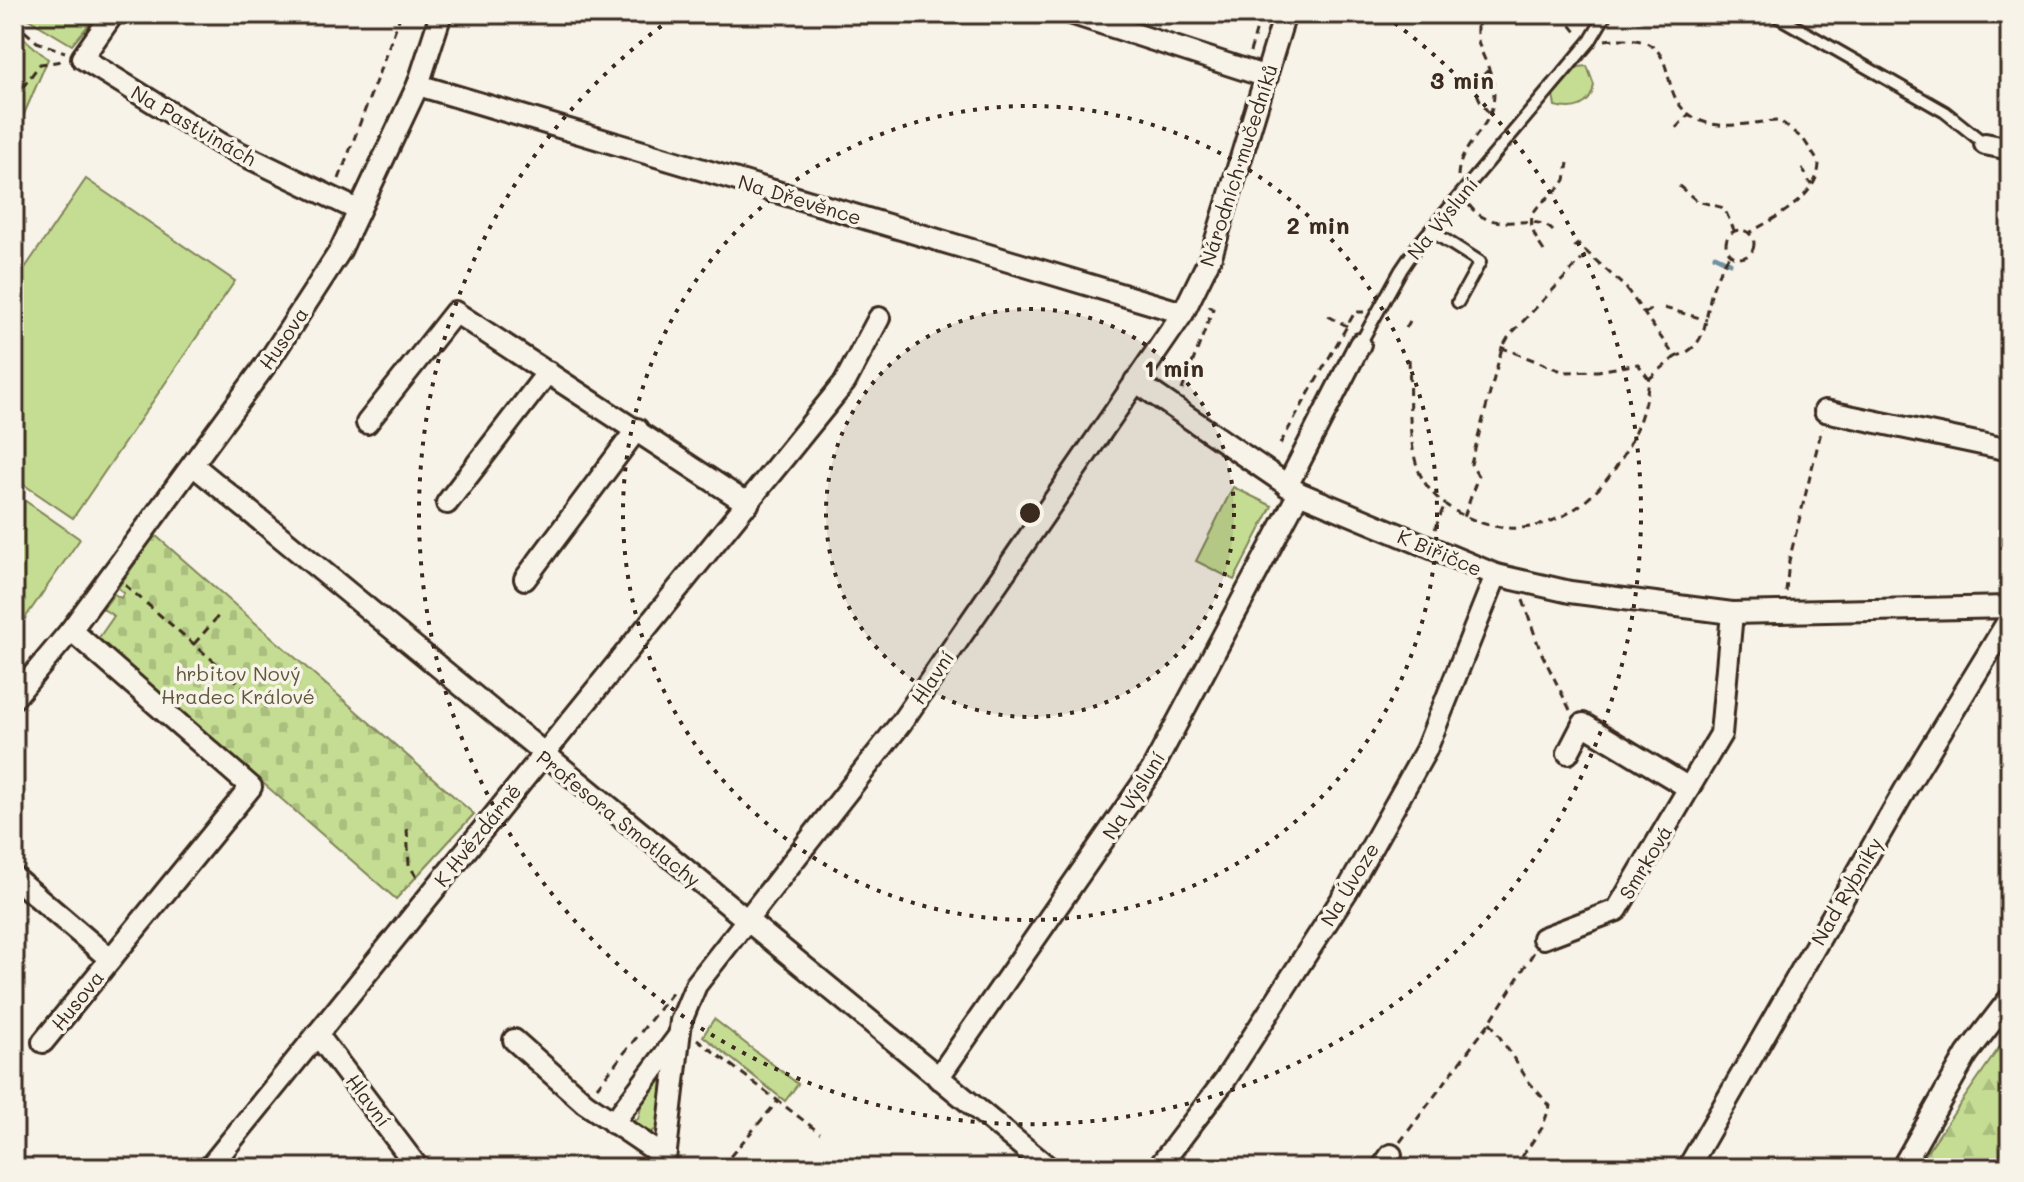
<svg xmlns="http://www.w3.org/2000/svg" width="2024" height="1182" font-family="Mali,sans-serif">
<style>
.green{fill:#c5dd93;stroke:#808458;stroke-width:2}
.forest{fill:url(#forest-firs);stroke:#808458;stroke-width:2}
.cemetery{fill:url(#cemetery-stones);stroke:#808458;stroke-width:2}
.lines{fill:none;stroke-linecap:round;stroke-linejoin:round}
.stream{stroke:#70929f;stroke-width:5}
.service-casing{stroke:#3b2a1e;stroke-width:16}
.minor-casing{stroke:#3b2a1e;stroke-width:26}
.path{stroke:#3b2a1e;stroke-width:3;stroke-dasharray:8 6;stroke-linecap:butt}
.service{stroke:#f7f3e8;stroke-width:10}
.minor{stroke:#f7f3e8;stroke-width:20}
.path-bridge{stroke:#3b2a1e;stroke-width:3;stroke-dasharray:8 6;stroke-linecap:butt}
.ring{fill:none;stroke:#3b2a1e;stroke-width:4;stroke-dasharray:4 8}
.labels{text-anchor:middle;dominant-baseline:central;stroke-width:7;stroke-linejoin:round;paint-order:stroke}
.street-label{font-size:20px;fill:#3b2a1e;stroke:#f7f3e8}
.park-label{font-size:20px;fill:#5e573b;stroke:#f7f3e8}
.centre{fill:#3b2a1e;stroke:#f7f3e8;stroke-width:4}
.ring-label{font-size:24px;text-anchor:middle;font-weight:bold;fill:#3b2a1e;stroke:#f7f3e8;stroke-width:7;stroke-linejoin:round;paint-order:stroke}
</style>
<defs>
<pattern id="forest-firs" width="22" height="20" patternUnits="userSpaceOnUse" patternTransform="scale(2)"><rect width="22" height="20" fill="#c5dd93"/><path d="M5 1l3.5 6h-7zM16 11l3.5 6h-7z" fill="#aabe7e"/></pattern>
<pattern id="cemetery-stones" width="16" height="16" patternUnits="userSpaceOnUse" patternTransform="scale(2)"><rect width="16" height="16" fill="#c5dd93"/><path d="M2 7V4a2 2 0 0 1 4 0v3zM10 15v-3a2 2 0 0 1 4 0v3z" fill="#aabe7e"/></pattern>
</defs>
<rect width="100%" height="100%" fill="#f7f3e8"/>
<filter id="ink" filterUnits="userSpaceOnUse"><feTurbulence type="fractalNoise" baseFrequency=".0125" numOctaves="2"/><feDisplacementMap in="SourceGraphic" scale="16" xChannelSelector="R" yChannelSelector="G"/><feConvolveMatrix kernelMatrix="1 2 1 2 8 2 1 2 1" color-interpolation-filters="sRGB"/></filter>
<g filter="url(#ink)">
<!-- green -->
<g class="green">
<polygon points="20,14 98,14 72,45"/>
<polygon points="14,30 48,59 14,137"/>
<path d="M1587 66 1594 85C1591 107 1574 111 1555 106L1553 95 1578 67Z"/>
<polygon points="86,179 235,281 73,518 14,478 14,284"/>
<polygon points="1233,487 1272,506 1234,580 1196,561"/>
<polygon points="14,493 80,539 14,634"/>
<polygon points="714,1019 798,1084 785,1101 703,1036"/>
<polygon points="663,1078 657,1128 652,1132 643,1131 633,1120 638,1119 642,1103"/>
</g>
<!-- forest -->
<polygon class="forest" points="2010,1032 2010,1168 1916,1168"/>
<!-- cemetery -->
<polygon class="cemetery" points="155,535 474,814 396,899 98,639 114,616 103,609 114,594 121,598 124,593 118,588"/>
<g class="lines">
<!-- stream -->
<polyline class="stream" points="1715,256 1730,263"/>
<!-- service casing -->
<g class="service-casing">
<g id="service">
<polyline points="1773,14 1945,112 1985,144"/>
<polyline points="1431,231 1480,262 1458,302"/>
<polyline points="1360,344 1401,270 1418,245 1590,41 1606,14"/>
</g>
</g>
<!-- minor casing -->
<g class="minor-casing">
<g id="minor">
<polyline points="113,14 82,58 221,144 358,210"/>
<polyline points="1073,14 1267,77"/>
<polyline points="418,85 1183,313"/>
<polyline points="1985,144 2010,149"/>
<polyline points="1135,381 1299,493 1496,575 1570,592 1732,613 2010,607"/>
<polyline points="1825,411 2010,450"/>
<polyline points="367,423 455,312 748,504"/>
<polyline points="193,465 1049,1168"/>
<polyline points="1287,486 1360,344"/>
<polyline points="447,503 548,372"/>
<polyline points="525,579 637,429"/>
<polyline points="14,698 71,630 272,356 340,251 418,85 441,14"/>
<polyline points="1568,753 1583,724 1689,788"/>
<polyline points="14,877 110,959"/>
<polyline points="1543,938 1617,910 1689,788 1721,734 1732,613"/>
<polyline points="317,1034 418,1168"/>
<polyline points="514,1040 585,1103 665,1157"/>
<polyline points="43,1042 251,787 71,630"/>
<polyline points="938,1078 1152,770 1299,493"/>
<polyline points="613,1123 678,1037"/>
<polyline points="209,1168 845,382 879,318"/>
<polyline points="664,1168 681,1021 696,985 901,723 1183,313 1211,256 1285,14"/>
<polyline points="1158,1168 1225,1080 1347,891 1426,750 1496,575"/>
<polyline points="1382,1168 1391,1155"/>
<polyline points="1688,1168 1905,790 2010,618"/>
<polyline points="1902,1168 1967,1054 2010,998"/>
</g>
</g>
<!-- path -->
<g class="path">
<polyline points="1037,14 1057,20"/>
<polyline points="1562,14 1579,36"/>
<polyline points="14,22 37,42 65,52"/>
<polyline points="1478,26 1482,14"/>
<path d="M1605 40C1691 30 1650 92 1693 117 1720 133 1752 121 1780 121L1804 140 1819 163C1819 197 1774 218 1749 233"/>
<polyline points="1250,52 1261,14"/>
<polyline points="14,99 40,64 63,61"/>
<path d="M1489 113C1474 95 1471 84 1491 68"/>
<polyline points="1676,128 1689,114"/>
<polyline points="1802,168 1811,185"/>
<path d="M1458 176C1459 146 1488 131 1493 104 1499 70 1475 55 1477 27L1499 14"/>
<polyline points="339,179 401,14"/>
<polyline points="1679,186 1697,201 1724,208 1734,230"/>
<path d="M1469 205C1494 238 1533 209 1553 231"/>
<circle cx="1740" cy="244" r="14"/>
<path d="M1574 247 1578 244 1626 288 1675 357C1708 347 1704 322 1711 295 1714 281 1722 266 1730 254"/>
<polyline points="1664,308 1707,320"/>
<polyline points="1644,314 1652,308"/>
<polyline points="1328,316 1347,326"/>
<polyline points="1406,328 1410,321"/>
<path d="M1409 359C1411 395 1406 441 1420 474 1432 499 1454 513 1479 522 1569 553 1640 461 1649 379L1638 364 1598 371 1564 372 1495 345"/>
<polyline points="1649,379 1675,357"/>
<polyline points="1182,390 1213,309 1208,306"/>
<polyline points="1280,444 1355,312 1364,312"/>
<polyline points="1464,517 1478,476 1471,464 1502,348 1509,336 1588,253"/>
<polyline points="1435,529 1444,506"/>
<polyline points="125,585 267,707"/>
<polyline points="1786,592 1789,561 1822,428"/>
<polyline points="1523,600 1540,650 1570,710"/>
<polyline points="194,644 221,613"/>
<polyline points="407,829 409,865 420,882"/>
<polyline points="1490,1022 1529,1082 1550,1106 1542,1128 1514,1168"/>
<polyline points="697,1039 820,1133"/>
<polyline points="597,1087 672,993"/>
<polyline points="1400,1142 1490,1022 1534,952"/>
<polyline points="721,1167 778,1101"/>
</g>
<!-- service -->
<use href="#service" class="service"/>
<!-- minor -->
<use href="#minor" class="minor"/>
<!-- path-bridge -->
<path class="path-bridge" d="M1544 251C1513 207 1547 206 1565 180L1568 163"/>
</g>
</g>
<!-- distance rings -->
<circle cx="1030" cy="513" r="204" fill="#3b2a1e" fill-opacity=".12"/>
<g class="ring">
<circle cx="1030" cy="513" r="204"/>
<circle cx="1030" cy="513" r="407"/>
<path d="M1385 16A611 611 0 1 1 675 16"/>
</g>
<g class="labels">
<!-- street labels -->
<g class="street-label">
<text transform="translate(194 125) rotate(30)">Na Pastvinách</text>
<text transform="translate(1238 165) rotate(-72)">Národních mučedníků</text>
<text transform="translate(800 199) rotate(17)">Na Dřevěnce</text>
<text transform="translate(1442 218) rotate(-51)">Na Výsluní</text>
<text transform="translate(283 338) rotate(-56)">Husova</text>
<text transform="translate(1440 552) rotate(23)">K Biřičce</text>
<text transform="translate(932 677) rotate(-56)">Hlavní</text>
<text transform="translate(1133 795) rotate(-58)">Na Výsluní</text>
<text transform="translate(619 818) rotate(39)">Profesora Smotlachy</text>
<text transform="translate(477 835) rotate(-51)">K Hvězdárně</text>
<text transform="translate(1645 862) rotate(-59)">Smrková</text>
<text transform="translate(1349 884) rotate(-59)">Na Úvoze</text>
<text transform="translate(1846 891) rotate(-60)">Nad Rybníky</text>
<text transform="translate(77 1000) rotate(-51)">Husova</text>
<text transform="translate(369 1100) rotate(53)">Hlavní</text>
</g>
<!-- park labels -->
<g class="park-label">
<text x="238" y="673">hrbitov Nový<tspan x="238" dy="23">Hradec Králové</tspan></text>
</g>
</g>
<circle cx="1030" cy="513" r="12" class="centre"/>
<g class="ring-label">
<text x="1462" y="89">3 min</text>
<text x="1318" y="234">2 min</text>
<text x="1174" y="377">1 min</text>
</g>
<!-- margin -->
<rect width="2024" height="1182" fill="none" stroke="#f7f3e8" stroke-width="48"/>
<rect x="24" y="24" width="1976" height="1134" fill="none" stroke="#3b2a1e" stroke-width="3" filter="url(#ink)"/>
</svg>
